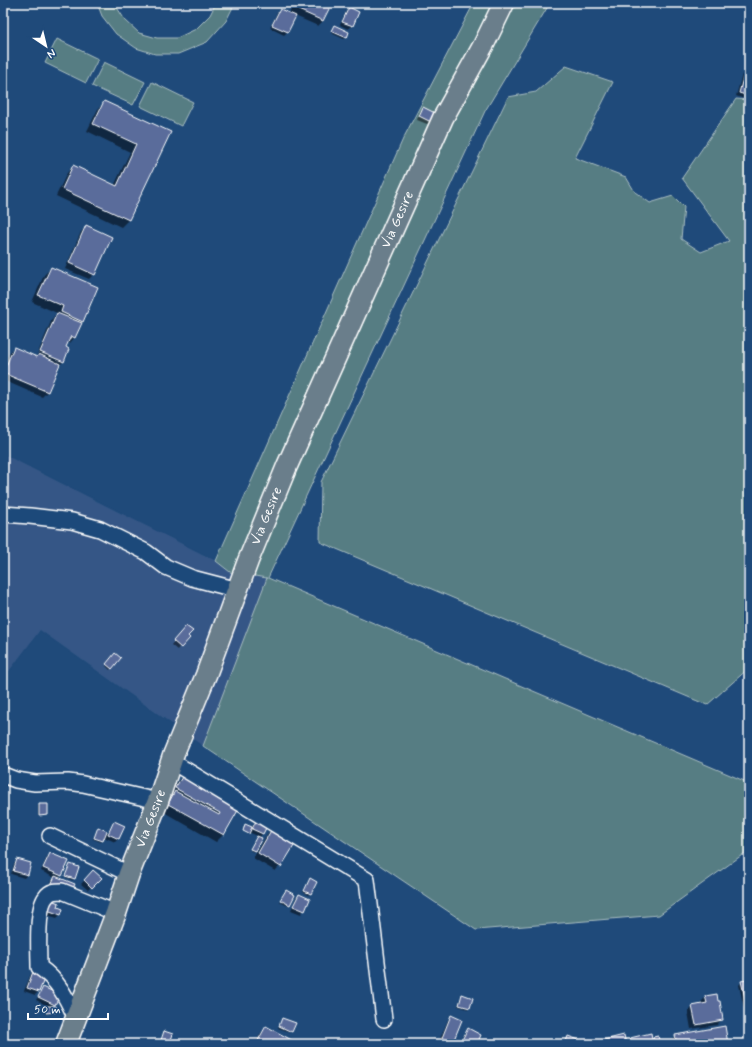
<svg xmlns="http://www.w3.org/2000/svg" width="752" height="1047" font-family="Mynerve,sans-serif">
<style>
.built{fill:#355786}
.green{fill:#567d83;stroke:#aabec1}
.shadow{fill:#0007}
.building{fill:#5a6c9b;stroke:#fff}
.lines{fill:none;stroke-linecap:round;stroke-linejoin:round}
.minor-casing{stroke:#fff;stroke-width:18}
.major-casing{stroke:#fff;stroke-width:23}
.minor{stroke:#1f4a7a;stroke-width:15}
.major{stroke:#6b7e8b;stroke-width:20}
.labels{text-anchor:middle;dominant-baseline:central;stroke-width:3.5;stroke-linejoin:round;paint-order:stroke}
.street-label{font-size:14px;fill:#fff;stroke:#1f4a7a}
</style>
<rect width="100%" height="100%" fill="#1f4a7a"/>
<filter id="ink" filterUnits="userSpaceOnUse"><feTurbulence type="fractalNoise" baseFrequency=".025" numOctaves="2"/><feDisplacementMap in="SourceGraphic" scale="8" xChannelSelector="R" yChannelSelector="G"/><feConvolveMatrix kernelMatrix="1 2 1 2 8 2 1 2 1" color-interpolation-filters="sRGB"/></filter>
<g filter="url(#ink)">
<!-- built -->
<polygon class="built" points="3,454 216,561 230,572 268,578 203,746 40,630 3,679"/>
<!-- green -->
<g class="green">
<polygon points="97,3 114,3 125,20 139,33 157,38 177,38 196,29 210,15 216,3 235,3 226,21 207,42 178,54 155,54 136,48 116,34 102,16"/>
<polygon points="474,3 550,3 485,111 268,578 749,783 749,850 659,915 476,930 203,746 267,578 230,572 216,561 403,139"/>
<polygon points="57,39 98,59 86,83 45,63"/>
<polygon points="104,62 145,82 133,105 92,86"/>
<polygon points="566,66 613,82 575,158 626,177 635,192 650,203 673,196 684,207 681,239 701,252 729,241 682,178 736,99 749,100 749,668 707,705 320,542 321,482 508,97 536,92"/>
<polygon points="152,82 193,102 181,126 140,106"/>
</g>
<!-- shadow -->
<g class="shadow">
<polygon points="294,3 331,3 323,21 318,26 295,16 287,32 284,35 270,28 277,13 280,10 289,14"/>
<polygon points="349,8 358,12 352,26 348,29 340,25 346,12"/>
<polygon points="333,28 348,33 346,38 344,39 331,33"/>
<polygon points="745,72 749,73 749,98 748,100 736,96 742,75"/>
<polygon points="105,102 170,133 128,220 121,227 56,196 67,173 73,166 114,186 130,152 87,131 98,109"/>
<polygon points="424,108 431,121 427,124 417,120 420,112"/>
<polygon points="86,227 94,274 89,279 65,269 81,232"/>
<polygon points="51,268 82,321 80,324 75,337 70,343 67,342 65,348 68,349 63,362 58,366 47,392 42,397 3,380 3,366 9,353 14,348 36,358 52,319 57,313 32,302 44,275"/>
<polygon points="183,630 187,636 177,650 171,645"/>
<polygon points="116,655 120,658 110,670 106,666"/>
<polygon points="184,775 240,806 223,835 216,842 162,811 171,796 169,795 177,782"/>
<polygon points="39,805 47,815 46,816 38,816 38,806"/>
<polygon points="258,818 268,823 262,834 259,838 253,852 250,850 258,836 243,830 244,827 251,828"/>
<polygon points="114,823 123,827 118,839 115,842 104,837 101,842 93,839 98,829 108,832"/>
<polygon points="274,828 280,866 275,871 253,858 268,833"/>
<polygon points="51,854 61,876 49,889 52,880 55,878 41,871 47,857"/>
<polygon points="17,860 27,875 24,878 11,874 14,864"/>
<polygon points="70,865 74,879 72,880 65,877"/>
<polygon points="93,871 100,878 88,890 81,884"/>
<polygon points="309,881 316,882 309,895 303,892"/>
<polygon points="286,891 294,895 288,906 280,902"/>
<polygon points="299,895 308,899 304,910 301,914 291,910 296,898"/>
<polygon points="48,904 62,910 60,915 57,918 44,914"/>
<polygon points="34,971 45,974 38,992 35,995 24,991 31,974"/>
<polygon points="742,982 749,997 749,1012 745,1013 739,985"/>
<polygon points="44,988 54,1004 51,1007 55,1012 53,1013 45,1014 44,1008 50,1007 36,1000"/>
<polygon points="461,997 469,1007 468,1009 458,1006"/>
<polygon points="706,997 717,1002 722,1019 717,1025 691,1029 688,1012 693,1007 701,1005 701,1002"/>
<polygon points="451,1017 461,1020 452,1042 450,1044 446,1044 439,1041 448,1020"/>
<polygon points="281,1021 292,1031 290,1032 278,1028"/>
<polygon points="266,1028 295,1044 255,1044 261,1033"/>
<polygon points="468,1029 476,1044 459,1044 465,1033"/>
<polygon points="164,1032 169,1042 168,1044 161,1042"/>
<polygon points="676,1036 727,1044 671,1044 671,1041"/>
<polygon points="631,1038 651,1040 653,1038 659,1044 625,1044"/>
</g>
<!-- building -->
<g class="building">
<polygon points="296,3 332,3 323,21 294,8"/>
<polygon points="349,7 359,12 353,26 342,22"/>
<polygon points="280,9 296,16 288,32 272,25"/>
<polygon points="334,25 349,32 347,38 331,31"/>
<polygon points="745,71 749,72 749,96 739,93"/>
<polygon points="104,101 171,132 129,220 62,189 73,165 117,186 136,144 93,124"/>
<polygon points="423,107 435,113 431,122 419,116"/>
<polygon points="86,225 112,237 95,275 69,263"/>
<polygon points="51,267 98,287 83,322 61,312 63,306 38,295"/>
<polygon points="57,313 82,323 75,338 71,336 66,347 69,349 64,362 40,352"/>
<polygon points="14,347 37,357 39,354 60,364 48,392 3,373"/>
<polygon points="186,626 193,631 188,636 190,638 181,648 173,641"/>
<polygon points="115,653 121,658 112,669 106,664"/>
<polygon points="184,774 241,805 224,835 168,804 175,791 219,815 220,813 175,788"/>
<polygon points="39,804 48,804 48,815 39,816"/>
<polygon points="258,817 269,822 263,834 252,829"/>
<polygon points="114,821 125,826 119,839 108,834"/>
<polygon points="245,824 252,827 249,834 243,831"/>
<polygon points="98,827 107,831 103,841 94,838"/>
<polygon points="273,827 297,841 281,867 258,853"/>
<polygon points="257,836 262,838 255,851 250,849"/>
<polygon points="50,853 69,861 62,876 43,868"/>
<polygon points="17,859 31,863 28,875 13,871"/>
<polygon points="70,864 79,867 75,879 65,876"/>
<polygon points="93,870 102,878 92,888 84,880"/>
<polygon points="55,876 75,884 70,894 51,885"/>
<polygon points="310,878 317,882 311,894 304,891"/>
<polygon points="286,890 295,895 290,905 280,900"/>
<polygon points="299,894 310,899 305,911 293,906"/>
<polygon points="51,900 59,903 58,907 63,909 61,915 47,910"/>
<polygon points="34,969 46,974 39,992 27,988"/>
<polygon points="746,980 749,992 749,1010 748,1011 741,981"/>
<polygon points="43,987 60,995 55,1005 38,997"/>
<polygon points="462,994 473,998 470,1008 459,1005"/>
<polygon points="717,994 718,1001 720,1001 723,1020 696,1025 692,1006 707,1003 705,996"/>
<polygon points="45,1006 56,1006 56,1012 46,1013"/>
<polygon points="451,1015 462,1020 453,1042 442,1038"/>
<polygon points="282,1018 296,1023 292,1032 279,1026"/>
<polygon points="266,1026 297,1043 296,1044 256,1044"/>
<polygon points="725,1026 728,1044 677,1044 675,1035"/>
<polygon points="468,1028 481,1035 477,1044 460,1044"/>
<polygon points="164,1031 173,1034 170,1043 161,1040"/>
<polygon points="651,1033 653,1044 631,1044 630,1038"/>
<polygon points="624,1035 626,1044 605,1044 604,1040"/>
<polygon points="568,1036 579,1040 577,1044 565,1044"/>
<polygon points="658,1036 660,1044 654,1044 653,1037"/>
</g>
<g class="lines">
<!-- minor casing -->
<g class="minor-casing">
<g id="minor">
<polyline points="3,514 30,516 72,521 100,529 146,552 166,567 192,578 238,590"/>
<polyline points="171,761 367,880 384,1019"/>
<polyline points="3,775 16,780 35,783 68,782 83,784 158,801"/>
<polyline points="50,836 129,874"/>
<path d="M76 1018C66 997 58 980 39 967 39 951 36 909 46 897 50 891 56 891 62 891L116 913"/>
</g>
</g>
<!-- major casing -->
<g class="major-casing">
<g id="major">
<path id="s1" d="M66 1044 116 913 129 874 158 801 174 753 206 675 248 561 287 466 443 118 484 44 504 3"/>
</g>
</g>
<!-- minor -->
<use href="#minor" class="minor"/>
<!-- major -->
<use href="#major" class="major"/>
</g>
</g>
<g class="labels">
<!-- street labels -->
<g class="street-label">
<text stroke="none"><textPath href="#s1" startOffset="889">Via Gesire</textPath></text>
<text stroke="none"><textPath href="#s1" startOffset="565">Via Gesire</textPath></text>
<text stroke="none"><textPath href="#s1" startOffset="241">Via Gesire</textPath></text>
</g>
</g>
<!-- margin -->
<rect width="752" height="1047" fill="none" stroke="#1f4a7a" stroke-width="16"/>
<rect x="8" y="8" width="736" height="1031" fill="none" stroke="#fff" stroke-width="1.5" filter="url(#ink)"/>
<!-- north arrow -->
<g transform="translate(46 46) rotate(145)" stroke="#1f4a7a" stroke-width="3" paint-order="stroke">
<path d="M0-3L7 15L0 10L-7 15Z" fill="#ffffff"/>
<text y="-6" font-size="11" font-weight="bold" text-anchor="middle" fill="#ffffff">N</text>
</g>
<!-- scale -->
<path d="M28 1013v6h80v-6" fill="none" stroke="#ffffff" stroke-width="2"/>
<text x="34" y="1013" font-size="12" fill="#ffffff" stroke="#1f4a7a" stroke-width="3" paint-order="stroke">50 m</text>
</svg>
